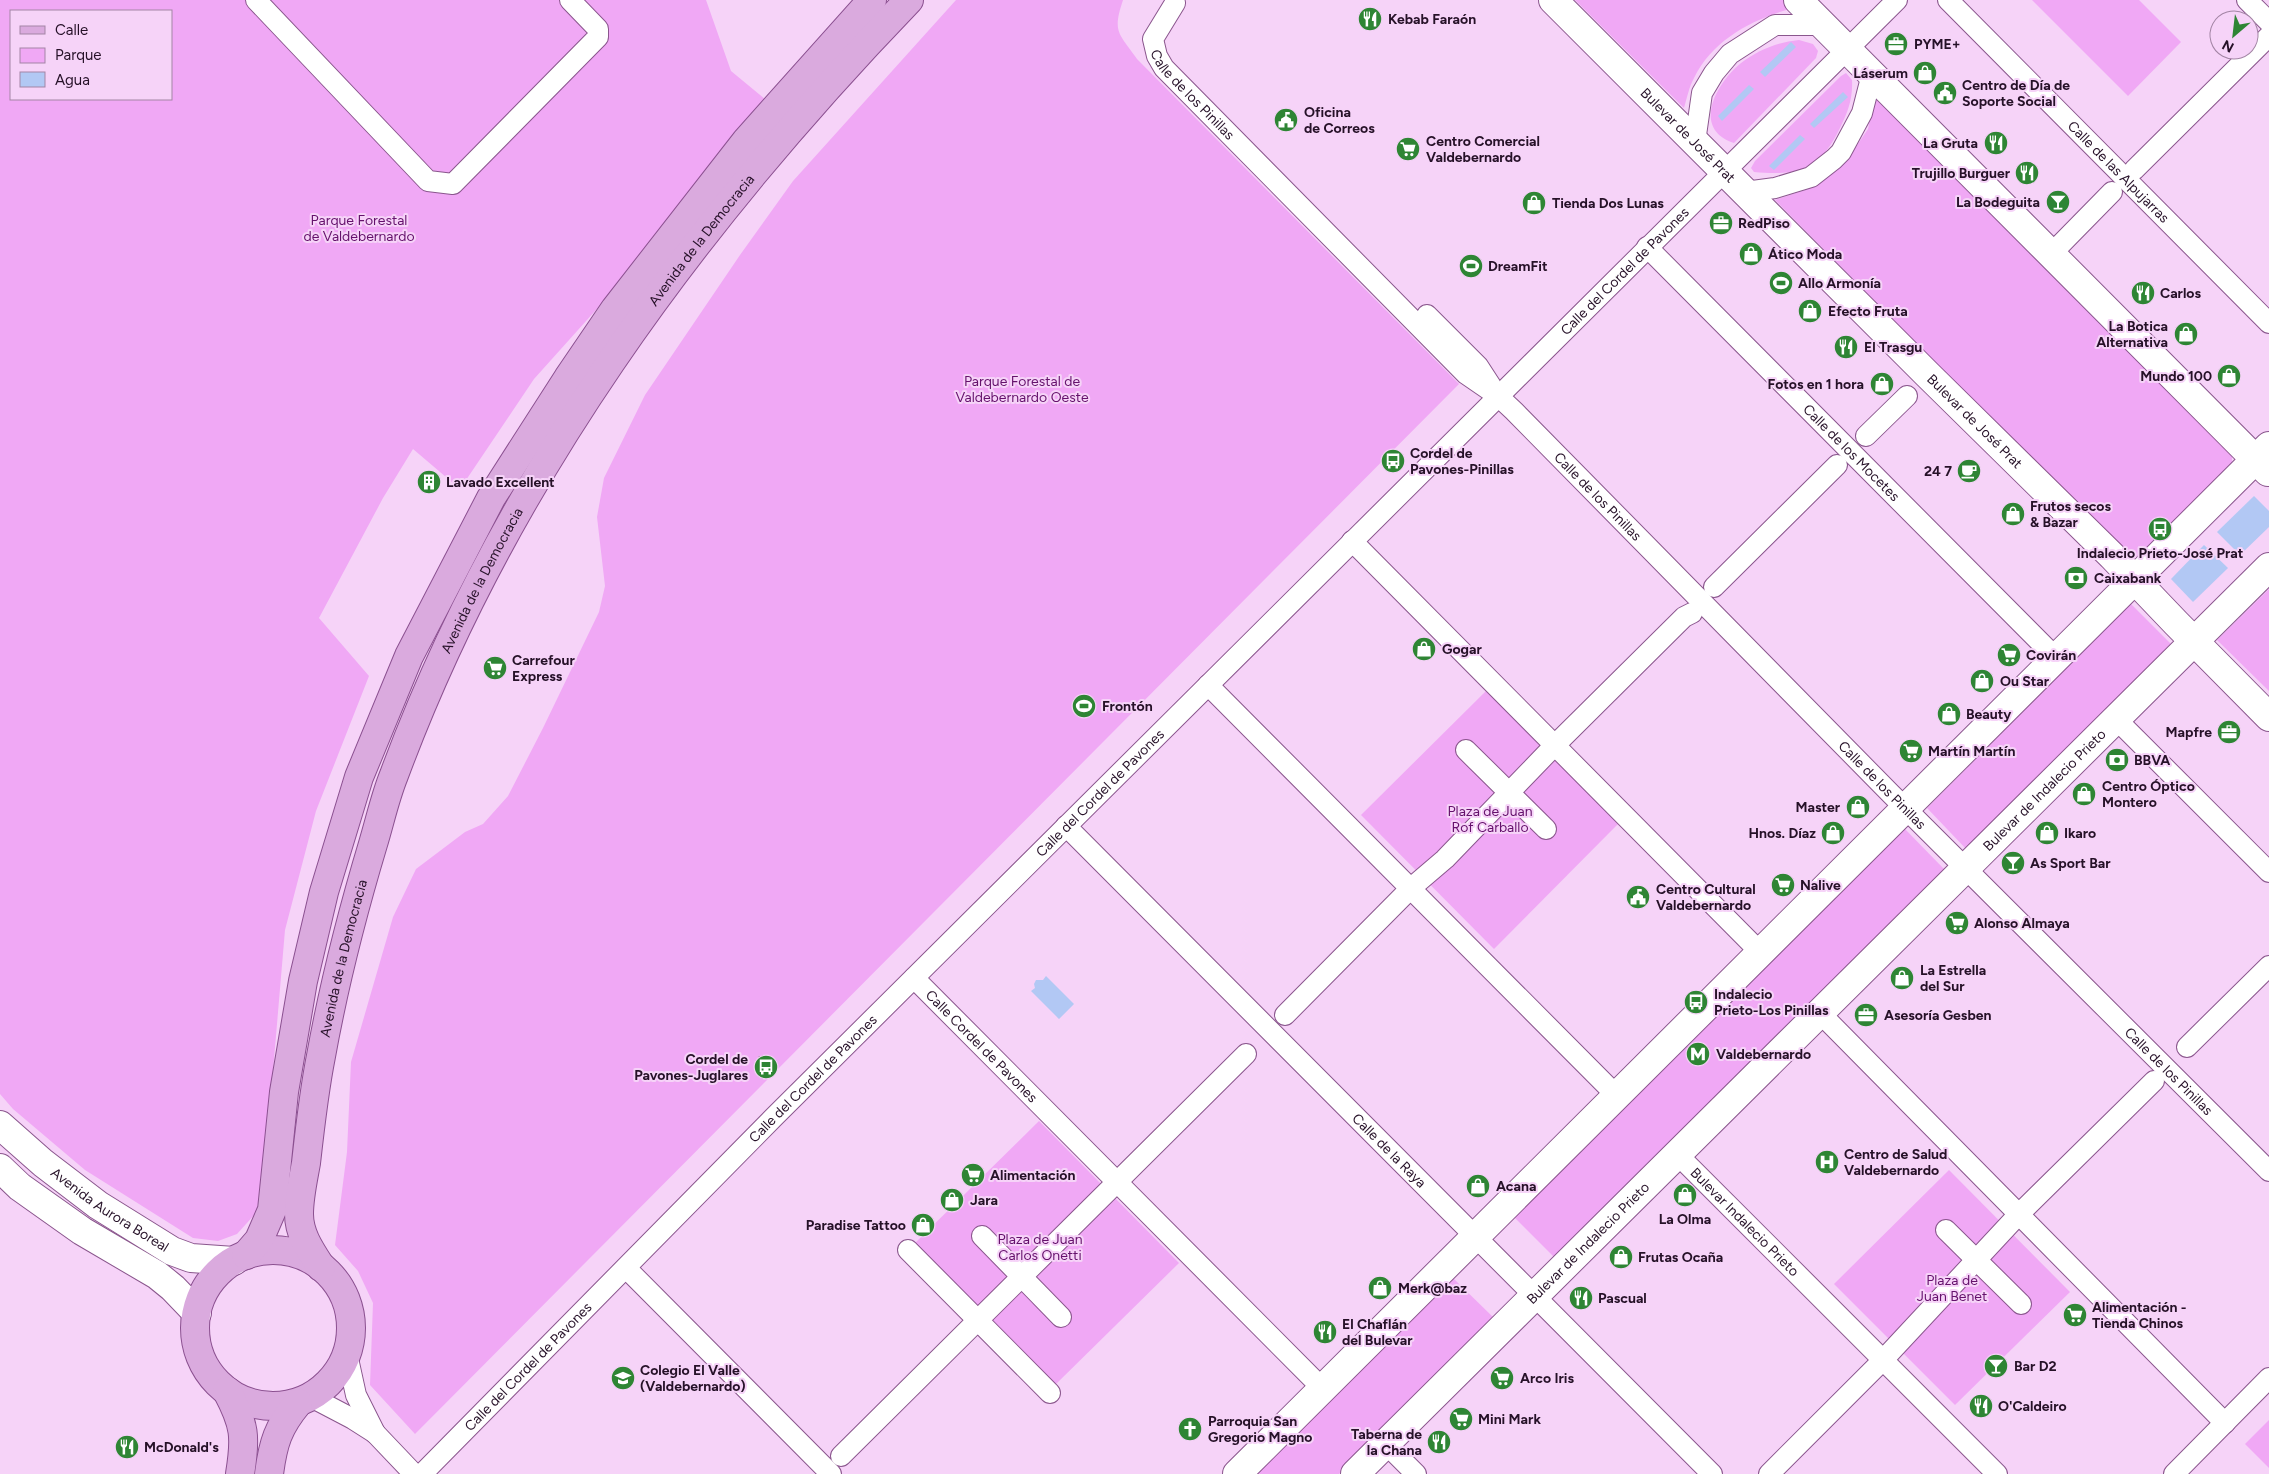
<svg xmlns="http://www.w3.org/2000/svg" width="2269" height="1474" font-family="Figtree,sans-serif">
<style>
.green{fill:#f0a8f5;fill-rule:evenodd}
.water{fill:#b2c8f4}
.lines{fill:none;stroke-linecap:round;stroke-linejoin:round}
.street-casing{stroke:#8a568d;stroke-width:22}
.secondary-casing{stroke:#8a568d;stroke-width:30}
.primary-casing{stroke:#8b5090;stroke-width:30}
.street{stroke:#fff;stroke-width:20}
.secondary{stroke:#fff;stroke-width:28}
.primary{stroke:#daaade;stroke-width:28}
.labels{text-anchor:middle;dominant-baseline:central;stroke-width:4;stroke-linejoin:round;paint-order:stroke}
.poi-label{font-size:14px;font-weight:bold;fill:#261128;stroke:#f6d3f8;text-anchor:start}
.street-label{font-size:14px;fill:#261128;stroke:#f6d3f8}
.park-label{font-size:14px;fill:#65116c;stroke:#f6d3f8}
</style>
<rect width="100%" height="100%" fill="#f6d3f8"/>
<!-- green -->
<g class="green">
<path d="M0 0H706L731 71 766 100 734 133 604 301 534 379 460 489 413 449 383 498 319 618 369 676 316 811 285 930 273 1071 257 1212 237 1234 218 1241 193 1238 85 1170 13 1109 0 1094ZM11 11H171V99H11Z"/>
<path d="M956 0H1123C1112 33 1119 33 1137 59L1459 384 415 1434 370 1385 373 1303 358 1271 335 1245 347 1152 351 1062 393 917 416 869 465 832 483 824 508 796 543 728 599 612 605 586 597 517 604 478 645 395 740 255 793 181Z"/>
<path d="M1575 0H1784L1793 8C1753 19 1713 39 1694 78 1689 87 1687 98 1684 108Z"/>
<polygon points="2032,0 2139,0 2181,42 2128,96"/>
<path d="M1799 40 1813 44 1818 51 1816 58 1734 143C1691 129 1716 83 1741 63 1758 50 1778 42 1799 40Z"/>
<path d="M1846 73 1852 80C1853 98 1848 112 1840 128 1820 170 1798 176 1754 172L1751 168 1755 161 1841 76Z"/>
<polygon points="1876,90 2227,449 2232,456 2232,465 2141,557 2132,557 2123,552 1775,200 1808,189 1845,163 1868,129"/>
<polygon points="2269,589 2269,691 2217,640"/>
<polygon points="2131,604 2172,645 1968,851 1927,808"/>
<polygon points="1487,690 1618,824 1494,949 1361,815"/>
<polygon points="1904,828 1944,869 1556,1259 1514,1217"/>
<polygon points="1039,1121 1179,1263 1054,1386 914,1244"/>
<polygon points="1949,1170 2070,1292 1955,1405 1834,1284"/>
<polygon points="1453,1278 1495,1319 1339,1474 1257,1474"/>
<polygon points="2269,1420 2269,1468 2245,1444"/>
</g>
<!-- water -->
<g class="water">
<polygon points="1791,42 1796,47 1765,77 1760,72"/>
<polygon points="1749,85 1754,89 1722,121 1718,116"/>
<polygon points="1843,92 1848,97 1814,128 1810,124"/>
<polygon points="1800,135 1805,139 1774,170 1769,166"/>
<polygon points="2254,496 2269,511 2269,527 2240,555 2217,532"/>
<polygon points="2204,545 2228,568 2193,602 2171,579"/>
<polygon points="1046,976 1074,1004 1059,1019 1031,991 1035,988 1034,984 1036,980 1043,980"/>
</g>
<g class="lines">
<!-- street casing -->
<g class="street-casing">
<g id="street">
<polyline points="256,0 428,181 453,184 598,37 598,29 570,0"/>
<path id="s1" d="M1948 0 2269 323"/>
<polyline points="2247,0 2269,22"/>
<path id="s2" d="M1175 3 1153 39 1157 56 1164 68 1466 374 1498 396 1514 411 1891 794 2269 1171"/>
<polyline points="1695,142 1702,93 1714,73 1730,54 1775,25 1822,25"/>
<polyline points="2134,170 2269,36"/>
<polyline points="1745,192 1775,188 1811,177 1834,159 1841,152 1862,113 1872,74"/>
<polyline points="2059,246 2112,192"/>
<path id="s3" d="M1647 247 2056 658"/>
<polyline points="1427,315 1478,366 1491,386"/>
<polyline points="1866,436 1907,396"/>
<polyline points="1352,541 1761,953"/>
<polyline points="1714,587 1837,465"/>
<polyline points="1208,685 1617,1096"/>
<polyline points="2116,719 2269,872"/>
<polyline points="1466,750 1546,829"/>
<path id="s4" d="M1066 826 1712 1474"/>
<path id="s5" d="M914 978 1323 1389"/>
<polyline points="1820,1013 2225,1423"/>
<polyline points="1285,1015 1411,888 1445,859 1555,745 1684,617 1692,613"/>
<polyline points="2187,1047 2269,966"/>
<path id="s6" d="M1677 1154 1997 1474"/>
<polyline points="1946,1230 2021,1304"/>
<polyline points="982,1236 1061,1317"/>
<polyline points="908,1250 1050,1393"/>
<polyline points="626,1268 831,1474"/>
<polyline points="347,1354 356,1395 375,1433"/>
<polyline points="311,1397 353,1419 375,1433 414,1474"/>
<polyline points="1385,1443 1416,1474"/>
<polyline points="841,1456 1246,1054"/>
<path id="s7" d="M422 1474 774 1117 1897 0"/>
<polyline points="1769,1474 1883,1360 2019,1214 2154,1081"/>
<polyline points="2174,1474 2269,1378"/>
</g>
</g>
<!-- secondary casing -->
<g class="secondary-casing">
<g id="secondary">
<path id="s8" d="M1553 0 1928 375 2112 556 2176 623 2269 717"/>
<polyline points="1798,0 2268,472"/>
<path id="s9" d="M0 1125 43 1163 98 1205 172 1251 191 1258 234 1261"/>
<polyline points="0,1168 20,1187 82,1231 157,1275 173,1288 197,1313"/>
<polyline points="1237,1474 2269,446"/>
<path id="s10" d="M1355 1474 2269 567"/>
</g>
</g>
<!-- primary casing -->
<g class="primary-casing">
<g id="primary">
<circle cx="273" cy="1328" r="78"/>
<polyline points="246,1255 259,1240 272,1210 284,1092 303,981 324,892 359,777 409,656 491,498 568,378 615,309 746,141 872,0"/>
<path id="s11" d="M321 1267C310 1250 299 1234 299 1214 299 1197 303 1180 306 1163 310 1127 314 1091 321 1056 334 984 352 914 373 844 380 821 385 797 394 775 503 481 693 224 909 0"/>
<path d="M227 1391C245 1425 246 1437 240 1474"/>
<path d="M269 1474C273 1443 278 1427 298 1403"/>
</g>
</g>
<!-- street -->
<use href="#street" class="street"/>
<!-- secondary -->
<use href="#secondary" class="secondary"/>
<!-- primary -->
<use href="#primary" class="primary"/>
</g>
<!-- icons -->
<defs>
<g id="restaurant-disc" transform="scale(1.25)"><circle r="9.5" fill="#2e8534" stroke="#f6d3f8"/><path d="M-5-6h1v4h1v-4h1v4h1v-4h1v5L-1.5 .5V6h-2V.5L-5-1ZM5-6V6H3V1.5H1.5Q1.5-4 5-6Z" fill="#fff"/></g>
<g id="office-disc" transform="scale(1.25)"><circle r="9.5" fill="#2e8534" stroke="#f6d3f8"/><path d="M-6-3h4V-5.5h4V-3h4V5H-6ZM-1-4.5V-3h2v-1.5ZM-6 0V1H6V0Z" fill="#fff"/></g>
<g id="shop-disc" transform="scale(1.25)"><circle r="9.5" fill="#2e8534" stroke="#f6d3f8"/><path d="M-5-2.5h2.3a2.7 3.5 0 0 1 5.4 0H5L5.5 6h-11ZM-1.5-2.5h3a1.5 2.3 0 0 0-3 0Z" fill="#fff"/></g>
<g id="civic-disc" transform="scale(1.25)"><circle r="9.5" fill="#2e8534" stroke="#f6d3f8"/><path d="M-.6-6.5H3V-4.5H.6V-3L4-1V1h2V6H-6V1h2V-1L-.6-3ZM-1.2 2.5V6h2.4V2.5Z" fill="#fff"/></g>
<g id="supermarket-disc" transform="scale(1.25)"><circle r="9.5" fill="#2e8534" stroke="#f6d3f8"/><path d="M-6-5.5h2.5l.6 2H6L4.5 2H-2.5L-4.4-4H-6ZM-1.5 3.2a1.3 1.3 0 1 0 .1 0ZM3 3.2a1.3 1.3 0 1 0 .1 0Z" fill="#fff"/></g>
<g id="bar-disc" transform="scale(1.25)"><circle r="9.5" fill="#2e8534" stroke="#f6d3f8"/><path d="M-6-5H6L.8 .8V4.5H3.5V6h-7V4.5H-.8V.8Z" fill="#fff"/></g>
<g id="stadium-disc" transform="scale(1.25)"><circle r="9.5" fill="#2e8534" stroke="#f6d3f8"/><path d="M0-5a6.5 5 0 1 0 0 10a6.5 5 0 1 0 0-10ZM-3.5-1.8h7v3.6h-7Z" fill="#fff"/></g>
<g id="bus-disc" transform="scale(1.25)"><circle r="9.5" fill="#2e8534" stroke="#f6d3f8"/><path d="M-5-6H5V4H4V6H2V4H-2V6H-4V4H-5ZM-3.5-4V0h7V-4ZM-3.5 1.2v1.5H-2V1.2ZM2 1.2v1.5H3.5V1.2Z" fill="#fff"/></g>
<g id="cafe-disc" transform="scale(1.25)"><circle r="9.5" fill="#2e8534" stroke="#f6d3f8"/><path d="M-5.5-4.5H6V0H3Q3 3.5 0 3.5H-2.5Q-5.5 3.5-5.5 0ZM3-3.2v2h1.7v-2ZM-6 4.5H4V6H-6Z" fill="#fff"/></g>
<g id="building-disc" transform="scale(1.25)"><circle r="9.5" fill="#2e8534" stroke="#f6d3f8"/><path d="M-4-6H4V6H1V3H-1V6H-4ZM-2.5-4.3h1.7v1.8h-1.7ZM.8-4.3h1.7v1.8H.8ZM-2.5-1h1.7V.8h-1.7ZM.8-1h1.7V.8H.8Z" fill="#fff"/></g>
<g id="bank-disc" transform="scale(1.25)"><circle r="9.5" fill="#2e8534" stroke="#f6d3f8"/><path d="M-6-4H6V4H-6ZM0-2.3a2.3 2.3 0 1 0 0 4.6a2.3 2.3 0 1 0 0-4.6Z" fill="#fff"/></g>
<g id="metro-disc" transform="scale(1.25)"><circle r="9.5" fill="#2e8534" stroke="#f6d3f8"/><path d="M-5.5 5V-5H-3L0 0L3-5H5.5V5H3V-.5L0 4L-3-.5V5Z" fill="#fff"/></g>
<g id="hospital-disc" transform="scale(1.25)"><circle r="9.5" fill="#2e8534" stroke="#f6d3f8"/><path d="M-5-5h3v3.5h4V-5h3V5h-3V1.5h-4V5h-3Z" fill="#fff"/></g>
<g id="school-disc" transform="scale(1.25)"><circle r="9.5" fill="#2e8534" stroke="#f6d3f8"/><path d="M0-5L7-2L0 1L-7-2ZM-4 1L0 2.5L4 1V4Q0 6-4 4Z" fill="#fff"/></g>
<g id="church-disc" transform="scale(1.25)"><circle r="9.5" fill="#2e8534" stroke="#f6d3f8"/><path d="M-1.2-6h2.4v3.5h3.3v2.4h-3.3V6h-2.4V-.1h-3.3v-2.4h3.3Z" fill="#fff"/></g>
</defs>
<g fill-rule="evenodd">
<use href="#restaurant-disc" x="1370" y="19"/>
<use href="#office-disc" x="1896" y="44"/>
<use href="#shop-disc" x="1925" y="73"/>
<use href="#civic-disc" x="1945" y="93"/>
<use href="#civic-disc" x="1286" y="120"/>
<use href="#restaurant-disc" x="1996" y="143"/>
<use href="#supermarket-disc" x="1408" y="149"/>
<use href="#restaurant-disc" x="2027" y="173"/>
<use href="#bar-disc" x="2058" y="202"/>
<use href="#shop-disc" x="1534" y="203"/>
<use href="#office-disc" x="1721" y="223"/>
<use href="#shop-disc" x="1751" y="254"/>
<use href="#stadium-disc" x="1471" y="266"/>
<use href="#stadium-disc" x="1781" y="283"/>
<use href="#restaurant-disc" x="2143" y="293"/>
<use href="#shop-disc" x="1810" y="311"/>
<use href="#shop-disc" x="2186" y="334"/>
<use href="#restaurant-disc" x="1846" y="347"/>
<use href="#shop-disc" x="2229" y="376"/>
<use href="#shop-disc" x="1882" y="384"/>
<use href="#bus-disc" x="1393" y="461"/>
<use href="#cafe-disc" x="1969" y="471"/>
<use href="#building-disc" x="429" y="482"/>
<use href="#shop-disc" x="2013" y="514"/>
<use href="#bus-disc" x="2160" y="529"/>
<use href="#bank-disc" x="2076" y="578"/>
<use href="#shop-disc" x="1424" y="649"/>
<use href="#supermarket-disc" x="2009" y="655"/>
<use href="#supermarket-disc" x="495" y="668"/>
<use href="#shop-disc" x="1982" y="681"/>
<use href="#stadium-disc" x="1084" y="706"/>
<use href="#shop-disc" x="1949" y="714"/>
<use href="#office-disc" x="2229" y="732"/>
<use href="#supermarket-disc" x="1911" y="751"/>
<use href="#bank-disc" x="2117" y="760"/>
<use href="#shop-disc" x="2084" y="794"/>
<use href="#shop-disc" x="1858" y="807"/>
<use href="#shop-disc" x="1833" y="833"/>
<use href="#shop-disc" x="2047" y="833"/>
<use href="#bar-disc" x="2013" y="863"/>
<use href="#supermarket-disc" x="1783" y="885"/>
<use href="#civic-disc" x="1638" y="897"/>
<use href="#supermarket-disc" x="1957" y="923"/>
<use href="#shop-disc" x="1902" y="978"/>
<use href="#bus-disc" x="1696" y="1002"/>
<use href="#office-disc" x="1866" y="1015"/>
<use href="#metro-disc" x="1698" y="1054"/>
<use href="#bus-disc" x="766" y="1067"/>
<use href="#hospital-disc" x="1827" y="1162"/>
<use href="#supermarket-disc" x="973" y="1175"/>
<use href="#shop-disc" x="1478" y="1186"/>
<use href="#shop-disc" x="1685" y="1195"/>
<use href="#shop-disc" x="952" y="1200"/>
<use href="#shop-disc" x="923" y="1225"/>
<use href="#shop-disc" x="1621" y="1257"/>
<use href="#shop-disc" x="1380" y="1288"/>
<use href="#restaurant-disc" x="1581" y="1298"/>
<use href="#supermarket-disc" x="2075" y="1315"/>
<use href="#restaurant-disc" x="1325" y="1332"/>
<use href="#bar-disc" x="1996" y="1366"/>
<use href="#school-disc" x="623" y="1378"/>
<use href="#supermarket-disc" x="1502" y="1378"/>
<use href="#restaurant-disc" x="1981" y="1406"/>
<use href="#supermarket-disc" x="1461" y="1419"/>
<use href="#church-disc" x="1190" y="1429"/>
<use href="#restaurant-disc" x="1439" y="1442"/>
<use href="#restaurant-disc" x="127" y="1447"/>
</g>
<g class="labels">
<!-- poi labels -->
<g class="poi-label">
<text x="1388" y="19">Kebab Faraón</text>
<text x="1914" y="44">PYME+</text>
<text x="1908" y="73" text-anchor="end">Láserum</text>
<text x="1962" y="85">Centro de Día de<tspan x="1962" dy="16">Soporte Social</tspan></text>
<text x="1304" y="112">Oficina<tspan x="1304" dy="16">de Correos</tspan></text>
<text x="1426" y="141">Centro Comercial<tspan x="1426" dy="16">Valdebernardo</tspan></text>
<text x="1978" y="143" text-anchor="end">La Gruta</text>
<text x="2010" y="173" text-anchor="end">Trujillo Burguer</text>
<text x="2040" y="202" text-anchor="end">La Bodeguita</text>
<text x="1552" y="203">Tienda Dos Lunas</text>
<text x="1738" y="223">RedPiso</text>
<text x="1768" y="254">Ático Moda</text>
<text x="1488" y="266">DreamFit</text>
<text x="1798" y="283">Allo Armonía</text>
<text x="2160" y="293">Carlos</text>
<text x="1828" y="311">Efecto Fruta</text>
<text x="2168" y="326" text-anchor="end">La Botica<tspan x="2168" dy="16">Alternativa</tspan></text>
<text x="1864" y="347">El Trasgu</text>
<text x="2212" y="376" text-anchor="end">Mundo 100</text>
<text x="1864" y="384" text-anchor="end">Fotos en 1 hora</text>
<text x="1410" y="453">Cordel de<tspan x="1410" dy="16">Pavones-Pinillas</tspan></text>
<text x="1952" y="471" text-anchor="end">24 7</text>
<text x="446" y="482">Lavado Excellent</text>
<text x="2030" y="506">Frutos secos<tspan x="2030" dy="16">&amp; Bazar</tspan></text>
<text x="2160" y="553" text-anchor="middle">Indalecio Prieto-José Prat</text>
<text x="2094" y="578">Caixabank</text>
<text x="1442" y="649">Gogar</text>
<text x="2026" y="655">Covirán</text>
<text x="512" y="660">Carrefour<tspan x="512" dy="16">Express</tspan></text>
<text x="2000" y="681">Ou Star</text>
<text x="1102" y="706">Frontón</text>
<text x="1966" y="714">Beauty</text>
<text x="2212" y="732" text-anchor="end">Mapfre</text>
<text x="1928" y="751">Martín Martín</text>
<text x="2134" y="760">BBVA</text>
<text x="2102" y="786">Centro Óptico<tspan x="2102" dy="16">Montero</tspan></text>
<text x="1840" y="807" text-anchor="end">Master</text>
<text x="1816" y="833" text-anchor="end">Hnos. Díaz</text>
<text x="2064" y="833">Ikaro</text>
<text x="2030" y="863">As Sport Bar</text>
<text x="1800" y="885">Nalive</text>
<text x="1656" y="889">Centro Cultural<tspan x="1656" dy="16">Valdebernardo</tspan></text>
<text x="1974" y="923">Alonso Almaya</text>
<text x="1920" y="970">La Estrella<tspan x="1920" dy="16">del Sur</tspan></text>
<text x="1714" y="994">Indalecio<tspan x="1714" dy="16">Prieto-Los Pinillas</tspan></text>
<text x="1884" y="1015">Asesoría Gesben</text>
<text x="1716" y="1054">Valdebernardo</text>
<text x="748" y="1059" text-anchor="end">Cordel de<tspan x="748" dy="16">Pavones-Juglares</tspan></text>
<text x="1844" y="1154">Centro de Salud<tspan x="1844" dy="16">Valdebernardo</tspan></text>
<text x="990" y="1175">Alimentación</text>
<text x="1496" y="1186">Acana</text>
<text x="970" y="1200">Jara</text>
<text x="1685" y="1219" text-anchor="middle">La Olma</text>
<text x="906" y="1225" text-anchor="end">Paradise Tattoo</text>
<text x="1638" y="1257">Frutas Ocaña</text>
<text x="1398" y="1288">Merk@baz</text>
<text x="1598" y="1298">Pascual</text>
<text x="2092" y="1307">Alimentación -<tspan x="2092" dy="16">Tienda Chinos</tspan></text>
<text x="1342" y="1324">El Chaflán<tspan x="1342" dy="16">del Bulevar</tspan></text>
<text x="2014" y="1366">Bar D2</text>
<text x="640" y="1370">Colegio El Valle<tspan x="640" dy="16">(Valdebernardo)</tspan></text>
<text x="1520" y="1378">Arco Iris</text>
<text x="1998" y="1406">O'Caldeiro</text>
<text x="1478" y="1419">Mini Mark</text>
<text x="1208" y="1421">Parroquia San<tspan x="1208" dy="16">Gregorio Magno</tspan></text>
<text x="1422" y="1434" text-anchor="end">Taberna de<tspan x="1422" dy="16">la Chana</tspan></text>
<text x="144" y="1447">McDonald's</text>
</g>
<!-- street labels -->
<g class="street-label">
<text stroke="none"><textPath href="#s2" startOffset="112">Calle de los Pinillas</textPath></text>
<text stroke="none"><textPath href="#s8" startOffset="191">Bulevar de José Prat</textPath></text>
<text stroke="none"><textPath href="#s1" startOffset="242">Calle de las Alpujarras</textPath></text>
<text stroke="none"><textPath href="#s11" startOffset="1128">Avenida de la Democracia</textPath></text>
<text stroke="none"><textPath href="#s7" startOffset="1701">Calle del Cordel de Pavones</textPath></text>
<text stroke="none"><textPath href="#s8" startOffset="596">Bulevar de José Prat</textPath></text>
<text stroke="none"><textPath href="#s3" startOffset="290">Calle de los Mocetes</textPath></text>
<text stroke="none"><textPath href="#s2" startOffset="684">Calle de los Pinillas</textPath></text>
<text stroke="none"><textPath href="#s11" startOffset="722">Avenida de la Democracia</textPath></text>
<text stroke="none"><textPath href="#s2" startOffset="1089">Calle de los Pinillas</textPath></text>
<text stroke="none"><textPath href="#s10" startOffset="971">Bulevar de Indalecio Prieto</textPath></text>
<text stroke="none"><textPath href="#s7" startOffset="961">Calle del Cordel de Pavones</textPath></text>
<text stroke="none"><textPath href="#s11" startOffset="318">Avenida de la Democracia</textPath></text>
<text stroke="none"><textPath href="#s5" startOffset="96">Calle Cordel de Pavones</textPath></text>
<text stroke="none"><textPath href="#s2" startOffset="1494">Calle de los Pinillas</textPath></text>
<text stroke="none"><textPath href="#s7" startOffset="556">Calle del Cordel de Pavones</textPath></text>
<text stroke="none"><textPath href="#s4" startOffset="458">Calle de la Raya</textPath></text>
<text stroke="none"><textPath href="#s9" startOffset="139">Avenida Aurora Boreal</textPath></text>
<text stroke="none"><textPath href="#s6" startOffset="96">Bulevar Indalecio Prieto</textPath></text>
<text stroke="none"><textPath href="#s10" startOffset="328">Bulevar de Indalecio Prieto</textPath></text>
<text stroke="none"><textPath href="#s7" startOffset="151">Calle del Cordel de Pavones</textPath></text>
</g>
<!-- park labels -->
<g class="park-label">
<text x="359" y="220">Parque Forestal<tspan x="359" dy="16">de Valdebernardo</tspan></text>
<text x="1022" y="381">Parque Forestal de<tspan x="1022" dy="16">Valdebernardo Oeste</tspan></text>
<text x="1490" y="811">Plaza de Juan<tspan x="1490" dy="16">Rof Carballo</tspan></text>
<text x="1040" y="1239">Plaza de Juan<tspan x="1040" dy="16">Carlos Onetti</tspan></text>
<text x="1952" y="1280">Plaza de<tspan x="1952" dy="16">Juan Benet</tspan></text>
</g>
</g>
<!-- legend -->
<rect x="10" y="10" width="162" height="90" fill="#f6d3f8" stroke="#a385a5"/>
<rect x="20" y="26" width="25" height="8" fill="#daaade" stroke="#a385a5"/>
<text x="55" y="35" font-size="15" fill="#261128">Calle</text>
<rect x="20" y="48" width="25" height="15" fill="#f0a8f5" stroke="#a385a5"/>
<text x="55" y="60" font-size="15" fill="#261128">Parque</text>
<rect x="20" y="72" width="25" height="15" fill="#b2c8f4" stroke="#a385a5"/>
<text x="55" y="85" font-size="15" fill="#261128">Agua</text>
<!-- north arrow -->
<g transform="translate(2234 35) rotate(208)"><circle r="24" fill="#f6d3f8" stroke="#a385a5"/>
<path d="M0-4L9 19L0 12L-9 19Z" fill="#2e8534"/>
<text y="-8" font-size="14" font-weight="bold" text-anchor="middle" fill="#261128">N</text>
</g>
</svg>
